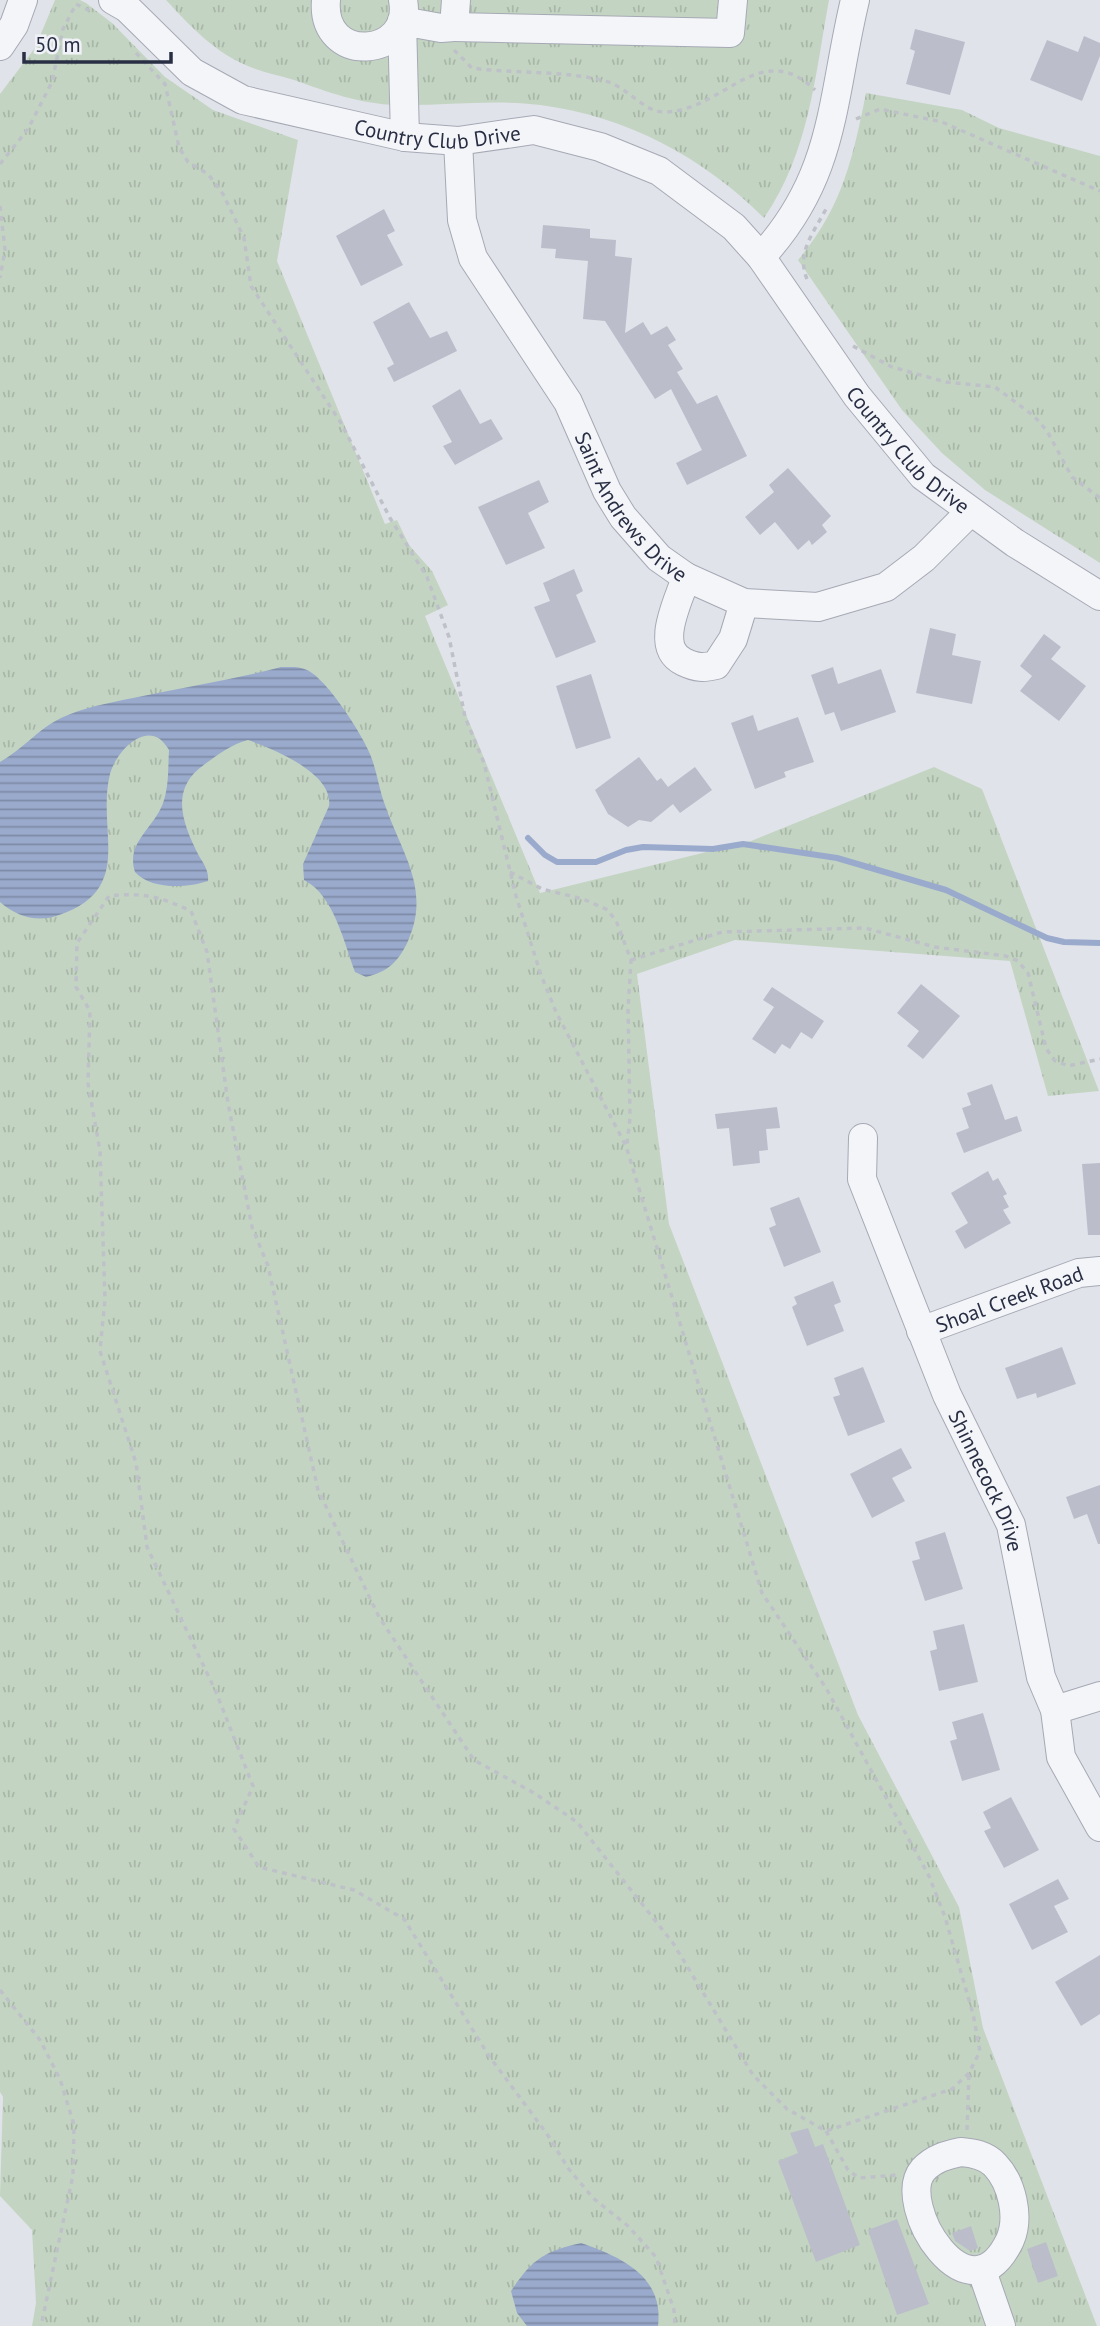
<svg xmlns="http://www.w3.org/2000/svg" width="1100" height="2326" font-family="'PT Sans',sans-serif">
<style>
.grass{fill:url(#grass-tufts)}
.water{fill:url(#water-rules)}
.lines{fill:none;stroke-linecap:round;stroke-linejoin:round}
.stream{stroke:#9aaacc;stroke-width:6}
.building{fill:#bbbeca}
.minor-casing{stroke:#a6a9b5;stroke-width:30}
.path{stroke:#bfc1c9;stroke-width:3.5;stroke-dasharray:5 5;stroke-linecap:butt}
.minor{stroke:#f4f5f8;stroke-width:28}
.labels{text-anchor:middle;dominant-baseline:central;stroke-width:6;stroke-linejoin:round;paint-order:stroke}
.street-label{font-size:21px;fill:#282e43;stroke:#f1f2f8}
</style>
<defs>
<pattern id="grass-tufts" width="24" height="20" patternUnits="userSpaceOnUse" patternTransform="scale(1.75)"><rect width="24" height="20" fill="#c3d5c2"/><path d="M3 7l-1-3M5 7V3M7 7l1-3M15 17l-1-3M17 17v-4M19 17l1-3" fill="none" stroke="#a8b7a8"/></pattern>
<pattern id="water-rules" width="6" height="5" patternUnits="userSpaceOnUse" patternTransform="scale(1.75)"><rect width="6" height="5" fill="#9aaacc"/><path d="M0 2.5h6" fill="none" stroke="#7e8ba7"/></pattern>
</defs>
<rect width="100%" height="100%" fill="#e1e3ea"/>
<!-- grass -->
<g class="grass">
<polygon points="55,0 80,0 86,3 112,23 165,77 213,110 298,140 277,261 385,524 397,520 409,545 432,571 448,605 425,616 540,893 751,841 934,767 982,789 1099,1091 1048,1096 1010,961 735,940 637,974 669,1224 858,1715 959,1907 983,2028 1097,2326 32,2326 36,2303 32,2230 0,2196 3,2097 0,2092 0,94 35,48"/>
<path d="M166 0H829C815 76 809 153 764 218 703 157 626 116 540 105 493 99 444 106 397 105 359 104 328 92 294 80 278 75 263 73 248 66 214 52 190 26 166 0Z"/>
<path d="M866 93 962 110 999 128 1100 156V563L985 490 942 453 902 410 798 260C842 208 853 158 866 93Z"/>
</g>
<!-- water -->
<g class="water">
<path d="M281 667C290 667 299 666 307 670 327 679 362 734 370 754 377 771 379 789 385 805 402 854 431 889 408 941 399 961 388 972 366 977L355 972C344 943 334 895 304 880L303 864 329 806C334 774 274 749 248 740 232 744 219 754 205 764 169 789 182 822 199 856 204 864 209 871 208 881 187 888 151 890 135 872 125 841 156 828 164 800 169 784 168 766 169 750 150 716 117 749 110 774 96 830 136 889 59 915 38 923 17 917 0 902V762C22 750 38 729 61 718 84 707 109 703 133 698 183 687 232 680 281 667Z"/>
<path d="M581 2243C621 2257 664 2276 658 2326H527L517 2313 511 2291C532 2259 545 2251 581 2243Z"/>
</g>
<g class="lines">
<!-- stream -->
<polyline class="stream" points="528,838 545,855 557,862 596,862 626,850 643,847 713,849 743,844 837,858 946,890 1047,938 1064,942 1100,943"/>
</g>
<!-- building -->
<g class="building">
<polygon points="915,29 965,42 950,95 906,84 915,51 910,49"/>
<polygon points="1084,36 1100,43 1100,56 1082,101 1030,80 1047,40 1078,52"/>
<polygon points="384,209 395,231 387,235 403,265 361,286 336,236"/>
<polygon points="543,225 590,229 590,238 616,240 615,256 632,258 625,333 643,322 651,335 667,326 676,340 668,345 683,369 677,372 697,404 717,395 747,456 687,485 676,463 702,450 671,389 655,399 605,321 583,319 588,261 555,258 556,249 541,248"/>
<polygon points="409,302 430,338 447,331 457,351 394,382 387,368 394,364 373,322"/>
<polygon points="460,389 480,424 491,419 503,439 455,465 443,446 452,442 432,406"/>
<polygon points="788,468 831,516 822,525 827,532 812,545 809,540 798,550 775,522 760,535 745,517 774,492 769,485"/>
<polygon points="539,480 549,502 528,513 545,548 506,565 478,507"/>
<polygon points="574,569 583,591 576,595 596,642 556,658 534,607 550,601 543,583"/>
<polygon points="930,628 956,634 952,655 981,661 972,704 916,693"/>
<polygon points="1044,634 1061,647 1051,659 1086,686 1059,721 1020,691 1032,676 1020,666"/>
<polygon points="833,667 838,684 881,669 896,712 841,731 834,712 825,715 811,675"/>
<polygon points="591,674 611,738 576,749 556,686"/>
<polygon points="753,715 758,731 798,717 814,762 784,772 786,777 755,789 731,723"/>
<polygon points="639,757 657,781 661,778 668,787 695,767 712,790 680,813 673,804 651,822 639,820 628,827 608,814 595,790"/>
<polygon points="921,984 960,1016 923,1059 907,1046 919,1031 897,1013"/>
<polygon points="772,987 824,1021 812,1039 801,1032 790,1049 782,1044 775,1054 752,1039 774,1007 763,1000"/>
<polygon points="992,1084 1005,1120 1017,1116 1022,1131 964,1153 956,1133 969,1128 962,1108 971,1105 967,1093"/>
<polygon points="777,1107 780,1128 766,1129 768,1150 759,1151 760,1163 733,1166 729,1128 717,1129 715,1114"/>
<polygon points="1100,1163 1100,1235 1088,1235 1082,1164"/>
<polygon points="988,1171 993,1181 998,1178 1007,1194 1003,1196 1009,1207 1003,1210 1011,1223 965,1249 955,1231 968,1223 951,1193"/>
<polygon points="799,1197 821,1252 784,1267 769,1228 776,1225 770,1208"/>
<polygon points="833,1281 841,1302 834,1305 844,1331 807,1346 792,1307 797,1304 794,1297"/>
<polygon points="1062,1347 1076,1384 1037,1398 1036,1393 1017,1399 1005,1368"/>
<polygon points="863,1367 885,1422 848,1436 833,1397 840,1395 834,1378"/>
<polygon points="901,1448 912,1468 892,1478 905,1501 872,1518 850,1474"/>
<polygon points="1100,1485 1100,1544 1098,1544 1087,1514 1074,1519 1066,1497"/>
<polygon points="945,1532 963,1589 925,1601 912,1561 920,1559 915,1542"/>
<polygon points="964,1624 978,1682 939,1691 930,1651 937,1649 933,1631"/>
<polygon points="983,1713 1000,1770 962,1781 950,1741 957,1739 952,1722"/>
<polygon points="1011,1797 1039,1850 1004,1868 984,1831 991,1828 983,1812"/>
<polygon points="1058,1879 1069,1899 1054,1906 1068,1932 1032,1950 1009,1904"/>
<polygon points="1100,1955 1100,2014 1081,2026 1055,1982"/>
<polygon points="808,2128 815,2147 823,2144 860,2245 816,2262 778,2161 798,2153 790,2133"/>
<polygon points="897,2219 929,2304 897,2315 868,2230"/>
<polygon points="971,2226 978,2248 970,2251 955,2241 952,2233"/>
<polygon points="1046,2242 1058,2276 1038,2283 1027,2249"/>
</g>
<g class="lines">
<!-- minor casing -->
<g class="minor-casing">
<g id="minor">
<path id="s1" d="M113 0 127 8 192 72 243 100 405 137 458 141 534 130 600 147 659 171 734 227 761 257 857 396 923 476 1015 543 1100 596"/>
<path d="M326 0C320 66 414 58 403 0"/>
<polyline points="454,27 730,33 733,0"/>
<polyline points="0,46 14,25 23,0"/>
<polyline points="405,137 402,21 441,28 454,27 456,0"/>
<path id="s2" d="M458 141 462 220 473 258 568 402 607 491 623 517 659 558 686 577 744 603 818 607 886 587 924 558 970 512"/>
<path d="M761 257C836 176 831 100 855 0"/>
<path d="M686 577C679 601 653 647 684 662 697 668 703 668 716 665L733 639 744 603"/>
<path id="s3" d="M863 1138 862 1179 947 1395 1011 1525 1041 1677 1055 1710 1061 1757 1100 1827"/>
<path id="s4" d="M921 1331 1079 1273 1100 1271"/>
<polyline points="1055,1710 1100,1696"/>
<path d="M961 2152C973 2153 986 2155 995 2165 1012 2183 1020 2217 1010 2240 969 2326 894 2204 923 2170 934 2158 947 2155 961 2152Z"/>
<polyline points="982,2271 1001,2326"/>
</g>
</g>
<!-- path -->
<g class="path">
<path d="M454 50 472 68C516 74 562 70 605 81 627 86 644 113 665 112 723 111 760 37 815 90"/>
<path d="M136 53 165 84 179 147 188 162 208 174 223 194 244 238 251 286 341 423 390 518 427 577 449 637 465 717 484 763 516 896 541 975 556 1012 626 1146 762 1593 826 1688 929 1876 945 1917 973 2014 980 2051 969 2073 952 2089 826 2131 787 2109 753 2075 673 1943 577 1822 534 1793 474 1760 379 1617 318 1490 268 1266 252 1227 228 1103 207 952 191 911C162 897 141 892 109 896L77 943 76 987 90 1011 88 1083 100 1151 105 1299 100 1351 136 1463 147 1547 216 1692 253 1786 234 1829 259 1867 354 1890 404 1919 489 2056 547 2134 568 2168 593 2198 628 2226 656 2257 674 2310 675 2326"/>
<polyline points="856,119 880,109 942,122 1100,191"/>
<polyline points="0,164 28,129 52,82 63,29 76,4 92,12"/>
<polyline points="0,206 5,250 0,278"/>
<path d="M807 279C796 253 814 232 826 209"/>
<polyline points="853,346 892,367 946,382 995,387 1034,416 1047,431 1072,477 1100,498"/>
<polyline points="510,872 542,889 583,899 608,910 617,923 631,960 628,1009 630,1118 627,1144"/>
<polyline points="631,960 722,932 827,929 865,928 935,947 1006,956 1018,961 1028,973 1046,1048 1054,1060 1068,1066 1100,1059"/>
<polyline points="0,1990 40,2040 60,2079 74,2125 73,2175 41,2326"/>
<polyline points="967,2130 969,2073"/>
<polyline points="826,2131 848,2170 859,2178 897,2175"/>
</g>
<!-- minor -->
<use href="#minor" class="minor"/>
</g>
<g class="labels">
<!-- street labels -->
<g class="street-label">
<text stroke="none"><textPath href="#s1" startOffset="364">Country Club Drive</textPath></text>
<text stroke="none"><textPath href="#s1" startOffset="971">Country Club Drive</textPath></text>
<text stroke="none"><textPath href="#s2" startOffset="415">Saint Andrews Drive</textPath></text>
<text stroke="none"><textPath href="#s4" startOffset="94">Shoal Creek Road</textPath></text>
<text stroke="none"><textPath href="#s3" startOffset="368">Shinnecock Drive</textPath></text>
</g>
</g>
<!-- scale -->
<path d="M24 52v10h147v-10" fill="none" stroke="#282e43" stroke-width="3.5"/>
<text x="35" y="52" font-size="21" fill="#282e43" stroke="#f1f2f8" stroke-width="5" paint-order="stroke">50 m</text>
</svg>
